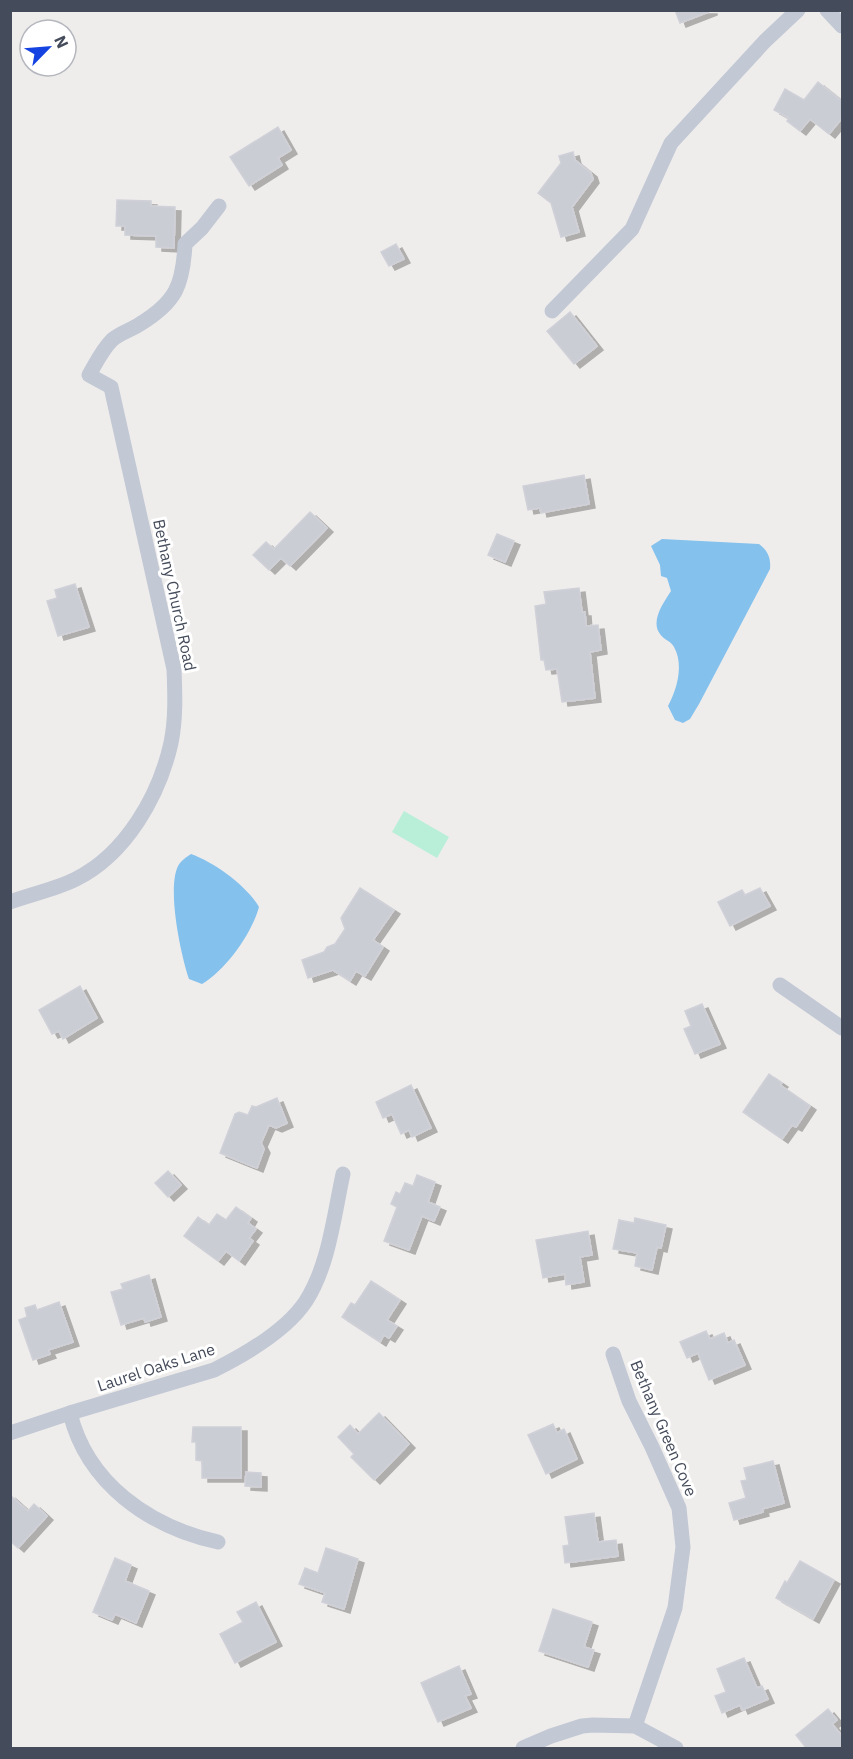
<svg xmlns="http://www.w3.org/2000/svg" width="853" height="1759" font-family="'IBM Plex Sans',sans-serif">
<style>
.green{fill:#b9efd9}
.water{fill:#84c1ed}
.building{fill:#cbcdd5;stroke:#d0d1d8;stroke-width:1.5;filter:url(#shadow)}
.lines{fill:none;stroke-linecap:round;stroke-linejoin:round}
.minor{stroke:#c2c8d4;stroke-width:15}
.labels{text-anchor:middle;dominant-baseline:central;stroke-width:6;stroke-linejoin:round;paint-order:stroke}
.street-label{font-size:16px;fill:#444b5a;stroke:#fff}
</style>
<defs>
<filter id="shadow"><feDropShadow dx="6" dy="4" stdDeviation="0" flood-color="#0004"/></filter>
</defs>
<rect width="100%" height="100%" fill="#efedec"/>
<!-- green -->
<polygon class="green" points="404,811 449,837 437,858 392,832"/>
<!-- water -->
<g class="water">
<path d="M662 539 759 544C768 551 771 558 770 569L699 704 690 719 683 723 675 720 668 706C677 689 684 665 674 647 671 641 664 640 660 634 650 621 664 602 671 591L667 578 661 576 660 565 651 546Z"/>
<path d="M191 854C214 862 247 886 259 907 252 933 226 970 202 984L189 979C181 956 165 882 180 863 183 859 188 856 191 854Z"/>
</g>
<!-- building -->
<g class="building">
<polygon points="675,10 711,10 711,11 680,23"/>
<polygon points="818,82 843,102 843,117 829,134 810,119 800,131 787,121 789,118 774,110 785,89 804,100"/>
<polygon points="278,127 291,150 278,158 282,165 249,186 230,157"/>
<polygon points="573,152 575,160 591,173 593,179 572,207 579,232 561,237 551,203 538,193 561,163 559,156"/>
<polygon points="117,200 151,201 151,206 175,207 174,248 156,247 156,236 125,235 125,226 116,226"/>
<polygon points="396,244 404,259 389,266 381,252"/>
<polygon points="570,312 597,346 574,364 547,331"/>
<polygon points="584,475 589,504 541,513 540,508 528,510 523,486"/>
<polygon points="310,512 327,528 290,566 281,558 269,570 253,555 266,542 274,549"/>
<polygon points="497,534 514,541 505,562 488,555"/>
<polygon points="75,584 89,627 58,636 47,601 57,598 55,590"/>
<polygon points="579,588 582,612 585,612 586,626 598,625 601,650 590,652 595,698 562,702 557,669 546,670 544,660 541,660 535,606 546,604 544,592"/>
<polygon points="360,888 394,910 373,940 383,947 365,976 356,971 350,981 333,970 308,978 302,960 324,952 327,947 335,944 345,929 341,918"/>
<polygon points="760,888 770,906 730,926 718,902 742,890 745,895"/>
<polygon points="80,986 97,1018 63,1039 59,1031 52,1034 39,1010"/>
<polygon points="702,1004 720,1044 695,1054 684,1029 691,1026 685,1011"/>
<polygon points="769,1074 782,1083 780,1085 810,1106 796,1127 792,1125 782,1139 743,1112"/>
<polygon points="411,1085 431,1128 412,1137 409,1130 401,1134 392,1114 383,1118 376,1102"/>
<polygon points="277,1098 287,1123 276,1128 269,1125 261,1143 264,1149 257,1168 220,1153 235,1114 239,1112 248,1115 252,1106 256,1107"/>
<polygon points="168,1171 181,1185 168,1197 155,1183"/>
<polygon points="417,1175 435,1182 428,1202 440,1207 434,1221 422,1216 409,1250 384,1241 397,1207 391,1204 396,1192 400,1194 405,1183 413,1186"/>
<polygon points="236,1207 251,1218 248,1223 256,1229 249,1238 253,1241 239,1261 226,1251 218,1261 184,1236 198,1217 209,1225 217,1214 226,1220"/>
<polygon points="635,1218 666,1225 661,1248 657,1247 652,1270 635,1266 637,1253 613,1249 619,1220 634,1223"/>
<polygon points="588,1231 592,1255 580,1257 584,1282 566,1285 565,1274 543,1278 536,1240"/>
<polygon points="149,1275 161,1317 145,1322 144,1318 121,1325 111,1292 123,1289 121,1284"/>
<polygon points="371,1281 400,1300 387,1320 397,1326 389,1338 384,1335 380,1342 342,1317 351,1303 355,1305"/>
<polygon points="59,1302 73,1342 48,1350 50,1354 33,1360 19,1320 27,1317 25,1308 35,1305 37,1310"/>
<polygon points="706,1331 710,1339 724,1333 728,1343 734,1340 745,1365 709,1380 698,1353 687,1358 680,1342"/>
<polygon points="379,1413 409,1444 374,1480 351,1457 354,1454 338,1437 350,1425 358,1434"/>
<polygon points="553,1424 557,1433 564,1429 577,1459 546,1474 528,1435"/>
<polygon points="193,1427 241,1427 241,1478 202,1478 202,1461 196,1460 196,1442 192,1442"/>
<polygon points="773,1461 784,1503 762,1509 763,1512 734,1520 729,1503 746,1498 741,1481 747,1480 744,1468"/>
<polygon points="246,1472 261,1473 261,1487 245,1486"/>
<polygon points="10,1495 28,1511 34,1504 47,1516 18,1548 10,1541"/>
<polygon points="594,1513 598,1542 616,1540 618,1556 565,1563 563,1546 569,1545 565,1517"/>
<polygon points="326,1548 358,1559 344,1609 322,1602 325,1593 299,1584 305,1568 318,1573"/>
<polygon points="115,1558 131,1565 125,1581 149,1591 136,1623 115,1614 112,1620 93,1612"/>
<polygon points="800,1561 834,1580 813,1619 776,1598 785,1581 787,1583"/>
<polygon points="256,1602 276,1642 235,1663 220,1634 243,1622 237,1612"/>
<polygon points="553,1609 592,1622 584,1647 594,1650 588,1667 539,1651"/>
<polygon points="744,1658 757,1688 762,1686 768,1699 742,1710 740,1705 722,1713 715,1696 726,1692 717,1669"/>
<polygon points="459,1666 471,1694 465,1696 471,1708 438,1722 421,1683"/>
<polygon points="828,1709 837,1720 832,1724 843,1737 843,1749 807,1749 796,1735"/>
</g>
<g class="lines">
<!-- minor -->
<g class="minor">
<polyline points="827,10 842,26"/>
<polyline points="552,311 632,229 671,143 765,41 798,10"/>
<path d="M10 902C32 894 56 889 76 879 126 854 159 796 171 743 176 718 175 694 174 669L111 387 89 375C96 363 102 350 112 340 120 333 131 330 140 324 176 302 183 285 185 244L202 228 219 206"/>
<polyline points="780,985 842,1028"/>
<polyline points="613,1354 629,1401 652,1447 679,1508 683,1547 675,1608 635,1726"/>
<path d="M70 1413C87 1483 149 1527 218 1542"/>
<path d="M10 1433 70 1413 214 1370C244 1355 287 1330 306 1301 329 1265 334 1215 343 1174"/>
<polyline points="523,1748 551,1736 582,1726 593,1725 635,1726 676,1748"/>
</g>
</g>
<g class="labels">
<!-- street labels -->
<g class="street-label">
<text transform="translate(175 595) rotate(78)">Bethany Church Road</text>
<text transform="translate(156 1367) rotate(-18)">Laurel Oaks Lane</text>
<text transform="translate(664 1428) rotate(67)">Bethany Green Cove</text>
</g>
</g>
<!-- border -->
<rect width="853" height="1759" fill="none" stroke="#444b5a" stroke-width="24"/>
<!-- north arrow -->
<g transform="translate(48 48) rotate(65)"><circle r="28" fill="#ffffff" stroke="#b4b7bd" stroke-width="1.5"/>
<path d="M0-4.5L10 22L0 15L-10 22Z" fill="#1543e1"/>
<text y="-9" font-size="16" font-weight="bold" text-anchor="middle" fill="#444b5a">N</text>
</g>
</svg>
